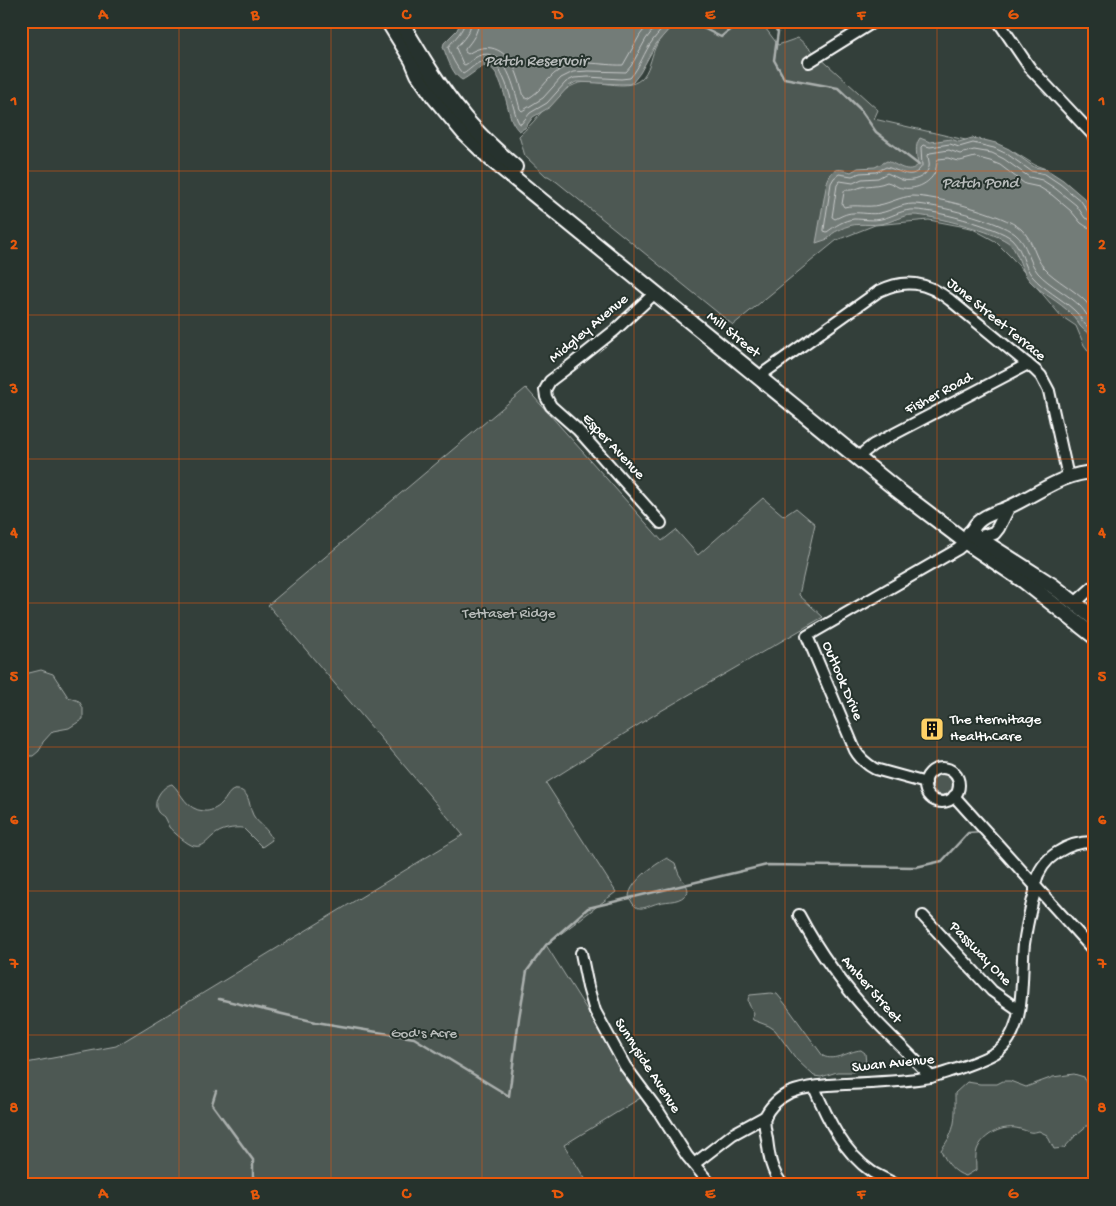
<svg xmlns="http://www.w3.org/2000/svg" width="1116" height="1206" font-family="'Gochi Hand',sans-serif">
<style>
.green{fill:#4d5853;stroke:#a6aca9}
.water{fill:#737b78;stroke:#abb0ae}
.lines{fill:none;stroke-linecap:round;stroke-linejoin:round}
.shore{stroke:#c7cac9;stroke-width:1}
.stream{stroke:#abb0ae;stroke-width:2.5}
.minor-casing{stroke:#fff;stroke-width:14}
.tertiary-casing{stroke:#fff;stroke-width:16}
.secondary-casing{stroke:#fff;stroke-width:18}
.minor{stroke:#26332d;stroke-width:10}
.tertiary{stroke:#26332d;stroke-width:12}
.secondary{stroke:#26332d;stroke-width:14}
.grid{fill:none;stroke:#e8590c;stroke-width:1;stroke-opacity:0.55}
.labels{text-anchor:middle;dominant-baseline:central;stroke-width:4;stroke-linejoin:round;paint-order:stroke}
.street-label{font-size:15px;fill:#fff;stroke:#26332d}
.park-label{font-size:15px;fill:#b8bcba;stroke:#26332d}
.poi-label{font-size:15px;fill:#fff;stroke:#26332d;text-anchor:start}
.water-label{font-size:16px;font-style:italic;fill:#b9bdbc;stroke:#26332d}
.neatline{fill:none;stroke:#e8590c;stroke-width:2}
.grid-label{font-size:16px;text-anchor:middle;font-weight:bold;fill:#e8590c}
</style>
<rect width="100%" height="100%" fill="#333f3a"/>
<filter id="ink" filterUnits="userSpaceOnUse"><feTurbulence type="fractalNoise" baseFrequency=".02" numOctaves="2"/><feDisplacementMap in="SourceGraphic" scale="10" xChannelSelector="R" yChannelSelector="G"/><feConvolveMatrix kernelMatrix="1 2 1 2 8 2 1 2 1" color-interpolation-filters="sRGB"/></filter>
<g filter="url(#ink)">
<!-- green -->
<g class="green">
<path d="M670 21H760L778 45 798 38 878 110 874 119 996 147 999 146 1014 152 1035 165 1046 169 1095 212V360L1084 345 1076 326 1061 316 1013 259 995 241 971 228 929 220 875 225 837 240 733 325 557 182 548 176H546L525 156 519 136C526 129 533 123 538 116 549 104 561 90 576 84 596 77 625 93 641 79 649 72 651 58 655 48 659 39 665 33 672 26Z"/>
<polygon points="526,388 662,541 676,530 698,555 763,498 784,516 796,508 815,524 799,595 823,617 654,715 546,783 616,892 546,945 642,1097 564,1145 589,1185 21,1185 21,1064 116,1046 463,835 268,605"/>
<polygon points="41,670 53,674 68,697 79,701 83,708 83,719 69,728 53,731 43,742 39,751 33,756 25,756 21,762 21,675"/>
<circle cx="943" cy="784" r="11"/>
<path d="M172 784C182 793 186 810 204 811 209 812 218 808 221 804 227 799 229 788 238 790 242 790 245 793 247 796 250 802 250 809 253 815 258 824 269 829 272 840L262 847 243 828C233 827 221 829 213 836 207 841 203 848 194 846 188 845 173 832 169 827 167 824 166 820 164 817 162 815 159 814 158 812 151 802 162 786 172 784Z"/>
<path d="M667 858 675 863C676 866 677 869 678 872 681 880 688 883 688 892 680 903 670 900 658 903 644 907 636 915 629 896 631 881 654 865 667 858Z"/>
<path d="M771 993 777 994 786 1005 823 1056C835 1062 848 1051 861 1050L865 1053 866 1064 853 1072H837L821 1077 814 1076 797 1060 775 1030 769 1026 753 1020 752 1018 754 1013C751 1007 745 1001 750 995Z"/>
<path d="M1074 1074 1084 1077 1090 1092 1095 1095V1119L1077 1134 1064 1148 1054 1149 1047 1135 1039 1131C1029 1134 1029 1131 1020 1129 1004 1124 983 1134 977 1150 975 1156 976 1164 976 1170L966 1176C954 1173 945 1161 941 1150 957 1129 955 1118 955 1093L967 1082 980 1084H997L1003 1081H1010L1026 1087 1053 1077Z"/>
</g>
<!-- water -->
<g class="water">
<path d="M461 21H672V22L670 28 656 44 640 73 633 82 629 84H621L576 82 569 86 550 107 533 117 525 128 519 131C516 128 514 125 512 121 507 109 501 66 486 66 480 66 469 77 462 80 452 74 448 59 443 47L444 43 457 30Z"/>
<path d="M920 138 930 142 951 139 959 142 972 138 984 140 996 143 1009 149 1034 167 1046 169 1063 180 1084 198 1095 212V338C1090 334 1084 331 1080 326 1077 322 1075 317 1071 314 1059 301 1042 294 1030 281 1020 270 1020 255 1010 244 998 232 931 215 913 215 901 215 891 223 880 224 864 226 855 221 839 230 834 232 830 235 828 239L816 243 827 182C833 167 837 168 851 172L858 168 875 167 887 161C897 164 908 175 918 165 917 155 914 146 920 138Z"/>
</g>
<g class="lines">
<!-- shore -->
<g class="shore">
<path d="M465 21C463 32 455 38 448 47 451 56 456 67 463 74 469 71 475 63 483 61 503 56 512 105 517 119L519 123 521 124 530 113 547 103 566 82 574 78 588 77 621 79 630 78C640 67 644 52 653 40 657 34 664 29 667 21"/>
<path d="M471 21C471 33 463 39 456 48L463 64 465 65C470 62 474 58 478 56 506 44 515 92 520 109L522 111 543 98 561 78 573 72 588 71 626 72 631 66 646 39 660 21"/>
<path d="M479 21C478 33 472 41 465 49V52L468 54C490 39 509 52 517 74 520 82 522 90 524 97L527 99C542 91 546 79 558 71 577 57 601 66 623 65L640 35 651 21"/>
<path d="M1095 214 1089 213 1081 201 1060 184 1045 174 1031 171 1007 154 994 148 973 143 959 147 950 144 930 147 923 145 921 147 922 166C912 182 900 170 886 167L876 172 860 173 852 176 839 174 834 178 831 183 824 229V231L827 232C835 226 844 220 854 219 863 219 873 221 881 219 891 217 900 211 910 210 929 208 999 227 1012 239 1023 250 1023 265 1032 276 1044 290 1061 298 1074 310 1078 313 1080 318 1083 322 1086 326 1091 329 1095 332"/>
<path d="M1095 221 1090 220 1085 218 1076 205 1056 189 1042 180 1029 177 1004 159 992 153 974 150 960 154 949 150 930 153 928 155C928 159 930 163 929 167 926 178 912 182 902 180 897 178 892 175 887 173L878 178 862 179 853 183 840 181 837 185 832 217 835 219C840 217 846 213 853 213 861 212 871 215 880 213 891 211 901 204 913 204 935 204 998 220 1015 234 1028 244 1028 261 1038 273 1050 286 1068 294 1080 306 1086 312 1088 319 1095 324"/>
<path d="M1095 228 1087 227 1081 223 1071 211 1052 195 1039 187 1025 184 1000 165 990 161 975 157 960 161 954 160 948 158 938 159C936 164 937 170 934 174 927 186 911 191 898 187 895 185 891 183 887 182 880 185 874 185 866 186 858 187 855 191 845 190L844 192 842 204 844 207C856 204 867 208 879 205 890 203 900 197 912 196 935 196 1004 214 1021 229 1034 241 1034 257 1044 268 1056 281 1074 289 1086 302 1089 305 1092 310 1095 314"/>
</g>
<!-- stream -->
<g class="stream">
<polyline points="700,21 701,27 721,37 739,22 750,21"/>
<polyline points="762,21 771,24 778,32 774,60 784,78 838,88 860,109 876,132 919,165"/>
<polyline points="219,999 316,1022 414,1038 509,1096 519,1018 527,971 546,945 588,908 767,865 916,867 942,861 968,833 982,832"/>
<polyline points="216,1091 212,1104 253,1160 253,1185"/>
</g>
<!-- minor casing -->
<g class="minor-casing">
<g id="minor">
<polyline points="998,21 1030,68 1095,137"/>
<polyline points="809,62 875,21"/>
<polyline points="655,293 614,331 571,365 550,381 545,390 546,397 551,406 578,430 661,523"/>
<path d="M765 372 879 291C905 278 927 282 950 300L1035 370 1041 376 1049 391 1068 477"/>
<polyline points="864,452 873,445 1028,364"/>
<polyline points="1075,603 1095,585"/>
<circle cx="942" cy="785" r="17"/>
<path d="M926 783 875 769C866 764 860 759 855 750L807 636 958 549 966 542"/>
<polyline points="954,796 1095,952"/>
<path d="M799 915C819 953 845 988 875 1020 893 1039 913 1057 931 1077"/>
<polyline points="923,916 992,991 1019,1010"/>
<polyline points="581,953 588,987 595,1011 625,1066 659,1112 687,1156 711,1185"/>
<path d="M814 1087C827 1118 843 1152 872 1172 880 1177 889 1180 896 1185"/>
<polyline points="694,1164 733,1134 766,1116"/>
<path d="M783 1185C771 1172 769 1156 767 1139 766 1132 763 1124 765 1117 769 1107 780 1097 789 1093 807 1086 826 1085 845 1084 871 1083 898 1082 924 1078 935 1077 946 1072 957 1069 970 1064 983 1060 995 1053 1028 1032 1020 978 1024 944 1026 930 1029 916 1032 903 1033 899 1034 896 1035 892 1035 889 1035 887 1035 884 1041 857 1068 841 1095 842"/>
</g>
</g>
<!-- tertiary casing -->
<g class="tertiary-casing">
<g id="tertiary">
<polyline points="971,540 994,533 998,528 1008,508"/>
<path d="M966 542C969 535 972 528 978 522 987 513 999 512 1009 507 1038 494 1062 473 1095 472"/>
</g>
</g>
<!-- secondary casing -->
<g class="secondary-casing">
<g id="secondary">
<polyline points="388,21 412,60 418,74 434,97 464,133 493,161 896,489 966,542 1024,581 1095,637"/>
<path d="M400 21C419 52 437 84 460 112 476 133 495 150 515 167"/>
<polyline points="970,533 1053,586 1095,619"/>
</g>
</g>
<!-- minor -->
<use href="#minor" class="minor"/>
<!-- tertiary -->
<use href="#tertiary" class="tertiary"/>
<!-- secondary -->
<use href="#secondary" class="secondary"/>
</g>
</g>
<!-- grid -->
<path class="grid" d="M179 21V1185M331 21V1185M482 21V1185M634 21V1185M785 21V1185M937 21V1185M21 171H1095M21 315H1095M21 459H1095M21 603H1095M21 747H1095M21 891H1095M21 1035H1095"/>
<!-- icons -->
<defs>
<g id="building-square" transform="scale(1.25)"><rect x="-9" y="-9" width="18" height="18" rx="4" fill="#ffd166" stroke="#26332d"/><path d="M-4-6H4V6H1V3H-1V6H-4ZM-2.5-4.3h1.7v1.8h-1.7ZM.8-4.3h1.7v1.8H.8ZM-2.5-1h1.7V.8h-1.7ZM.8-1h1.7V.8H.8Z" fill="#111"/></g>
</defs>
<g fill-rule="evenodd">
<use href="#building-square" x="932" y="729"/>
</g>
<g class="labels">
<!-- street labels -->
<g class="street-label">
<text transform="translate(996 320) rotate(39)">June Street Terrace</text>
<text transform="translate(589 329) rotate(-40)">Midgley Avenue</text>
<text transform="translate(733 335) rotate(39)">Mill Street</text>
<text transform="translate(939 394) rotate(-28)">Fisher Road</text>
<text transform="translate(613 447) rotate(47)">Esper Avenue</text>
<text transform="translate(842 681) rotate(67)">Outlook Drive</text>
<text transform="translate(980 954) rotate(46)">Passway One</text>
<text transform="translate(871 990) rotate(49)">Amber Street</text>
<text transform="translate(893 1064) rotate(-6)">Swan Avenue</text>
<text transform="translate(647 1066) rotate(57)">Sunnyside Avenue</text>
</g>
<!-- park labels -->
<g class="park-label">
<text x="509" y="614">Tettaset Ridge</text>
<text x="424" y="1034">God's Acre</text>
</g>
<!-- poi labels -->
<g class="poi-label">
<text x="950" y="720">The Hermitage<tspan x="950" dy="17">HealthCare</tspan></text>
</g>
<!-- water labels -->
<g class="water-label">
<text x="536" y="62">Patch Reservoir</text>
<text x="980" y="184">Patch Pond</text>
</g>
</g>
<!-- margin -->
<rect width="1116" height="1206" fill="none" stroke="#26332d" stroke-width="55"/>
<rect x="28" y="28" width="1060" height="1150" class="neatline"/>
<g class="grid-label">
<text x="103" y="19">A</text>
<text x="255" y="19">B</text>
<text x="406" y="19">C</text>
<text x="558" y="19">D</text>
<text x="710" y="19">E</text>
<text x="861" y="19">F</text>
<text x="1013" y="19">G</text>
<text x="14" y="105">1</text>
<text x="1102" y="105">1</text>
<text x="14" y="249">2</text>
<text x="1102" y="249">2</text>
<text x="14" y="393">3</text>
<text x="1102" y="393">3</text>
<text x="14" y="537">4</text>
<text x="1102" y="537">4</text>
<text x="14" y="681">5</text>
<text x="1102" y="681">5</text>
<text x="14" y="824">6</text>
<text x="1102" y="824">6</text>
<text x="14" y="968">7</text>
<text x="1102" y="968">7</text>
<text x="14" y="1112">8</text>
<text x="1102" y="1112">8</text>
<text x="103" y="1198">A</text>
<text x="255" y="1198">B</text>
<text x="406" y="1198">C</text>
<text x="558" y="1198">D</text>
<text x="710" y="1198">E</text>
<text x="861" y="1198">F</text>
<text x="1013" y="1198">G</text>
</g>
</svg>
